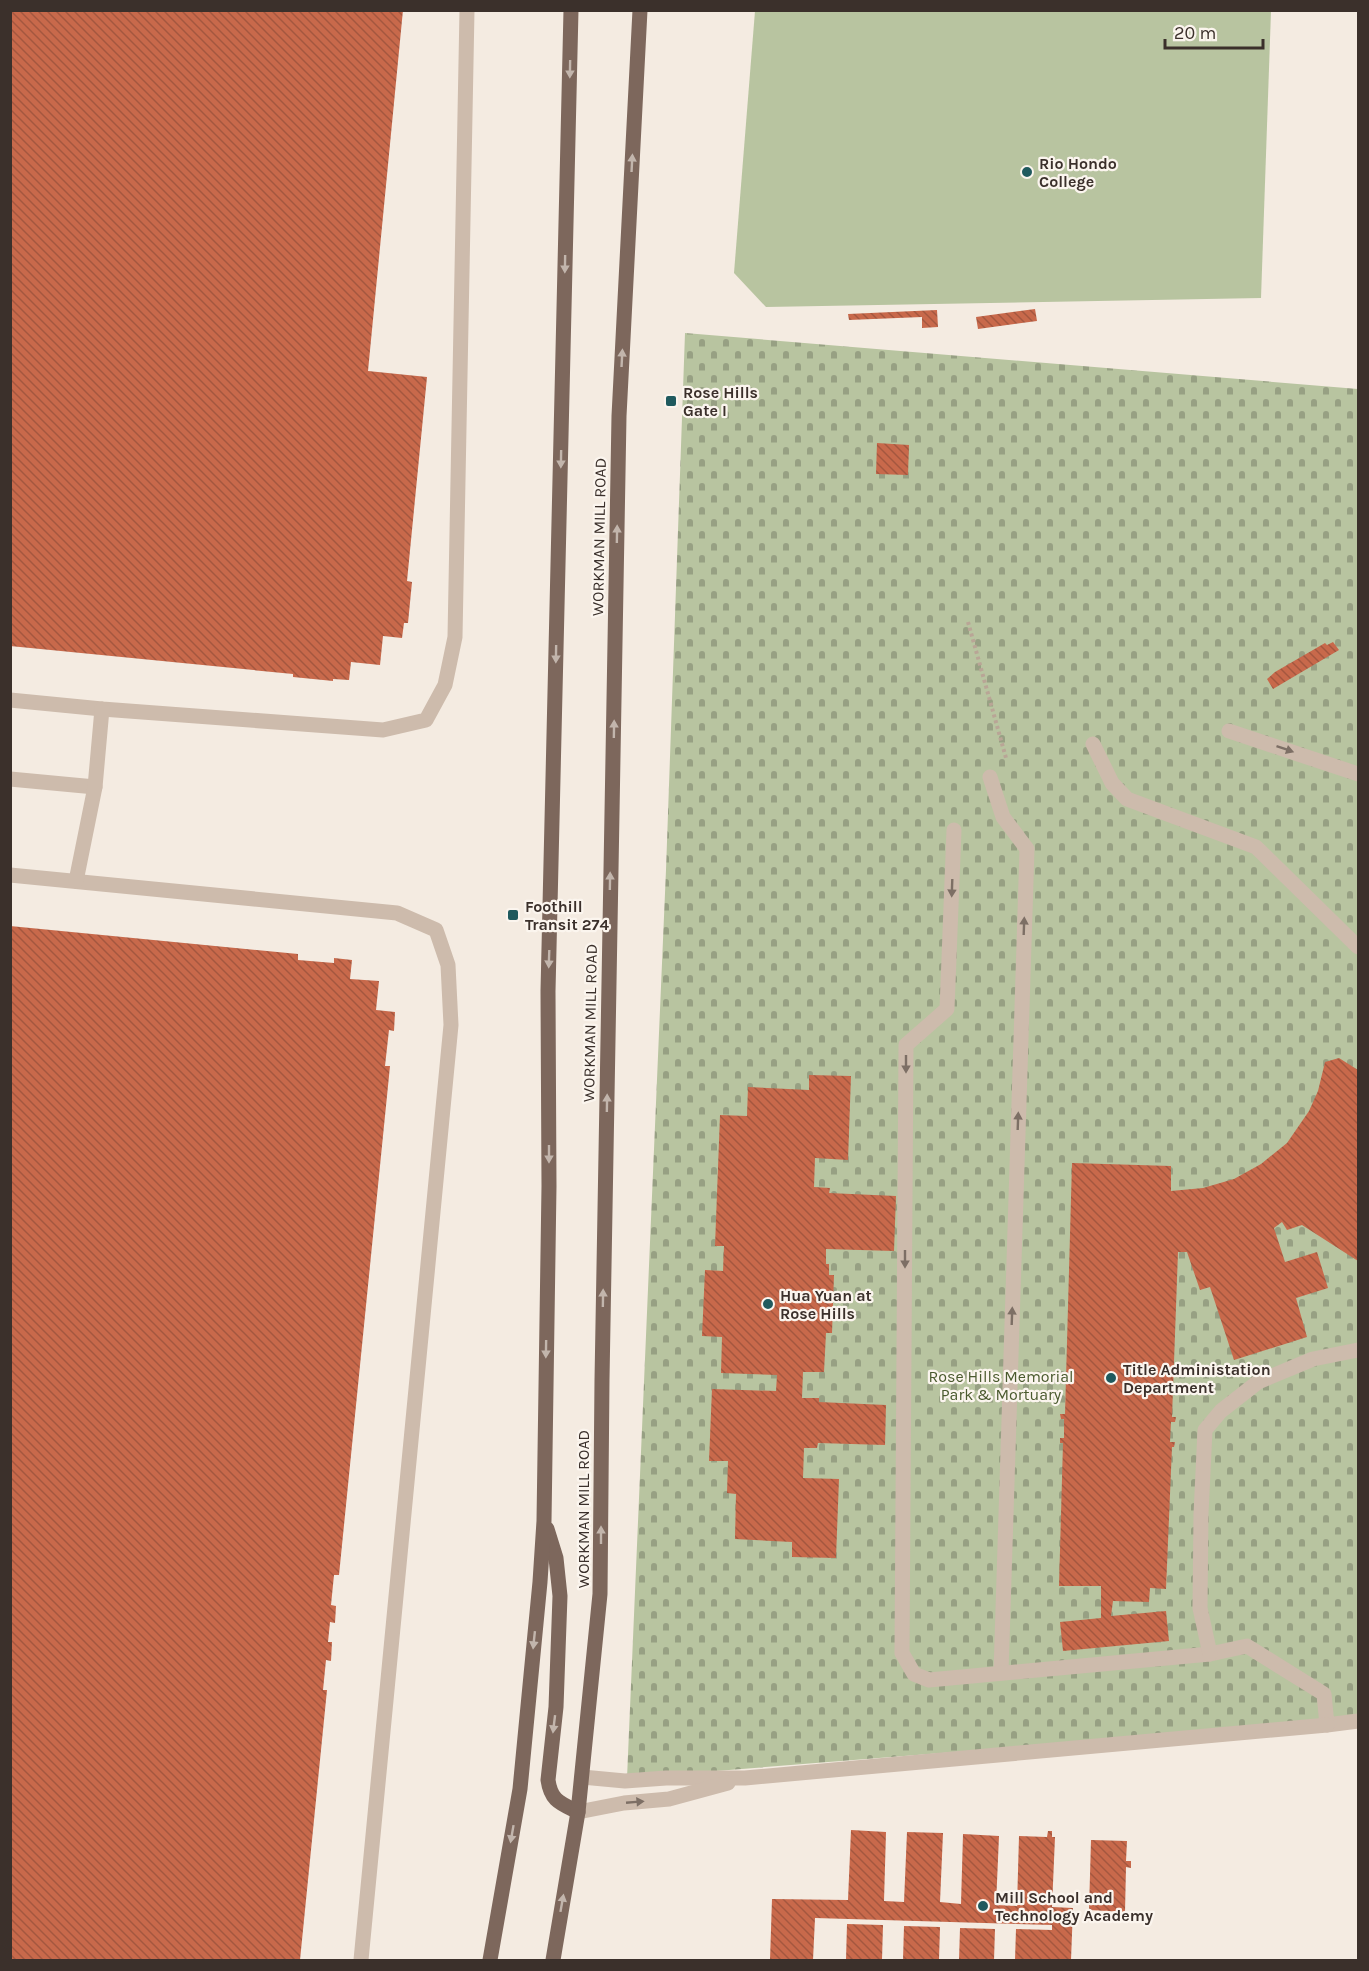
<svg xmlns="http://www.w3.org/2000/svg" width="1369" height="1971" font-family="Karla,sans-serif">
<style>
.cemetery{fill:url(#cemetery-stones)}
.garden{fill:#b8c4a0}
.building{fill:url(#building-back-hatch)}
.lines{fill:none;stroke-linecap:round;stroke-linejoin:round}
.path{stroke:#b9a596;stroke-width:4;stroke-dasharray:3 3;stroke-linecap:butt}
.minor{stroke:#cdbbac;stroke-width:15}
.major{stroke:#7d675c;stroke-width:15}
.oneway{fill:#c2b5ac}
.oneway2{fill:#7d6f65}
.poi-dot{fill:#1f5a5e;stroke:#fbf5ee;stroke-width:2}
.labels{text-anchor:middle;dominant-baseline:central;stroke-width:4.5;stroke-linejoin:round;paint-order:stroke}
.poi-label{font-size:16px;font-weight:bold;fill:#3b302b;stroke:#fbf5ee;text-anchor:start}
.street-label{font-size:16px;fill:#3b302b;stroke:#fbf5ee}
.park-label{font-size:16px;fill:#4a5a2e;stroke:#fbf5ee}
</style>
<defs>
<pattern id="cemetery-stones" width="16" height="16" patternUnits="userSpaceOnUse" patternTransform="scale(1.5)"><rect width="16" height="16" fill="#b8c4a0"/><path d="M2 7V4a2 2 0 0 1 4 0v3zM10 15v-3a2 2 0 0 1 4 0v3z" fill="#97a083"/></pattern>
<pattern id="building-back-hatch" width="6" height="6" patternUnits="userSpaceOnUse" patternTransform="scale(1.5)"><rect width="6" height="6" fill="#c8694b"/><path d="M-1 5l2 2M0 0l6 6M5-1l2 2" fill="none" stroke="#a4573f"/></pattern>
</defs>
<rect width="100%" height="100%" fill="#f4ebe1"/>
<!-- cemetery -->
<polygon class="cemetery" points="685,333 1358,389 1358,1720 627,1778 666,870"/>
<!-- garden -->
<polygon class="garden" points="755,11 1271,11 1261,298 766,307 734,273"/>
<!-- building -->
<g class="building">
<polygon points="10,10 403,10 368,371 427,377 407,581 412,582 408,623 404,623 402,638 383,636 380,665 351,662 349,680 333,679 333,681 293,677 293,674 10,646"/>
<polygon points="1035,309 1037,321 978,329 976,317"/>
<polygon points="937,310 938,327 922,328 922,317 849,320 848,314"/>
<polygon points="877,443 909,445 908,475 876,474"/>
<polygon points="1333,642 1339,650 1273,689 1267,679 1275,672 1325,643 1327,645"/>
<polygon points="10,926 298,954 298,960 334,963 334,958 352,960 350,979 379,981 376,1010 395,1012 394,1031 389,1030 385,1066 390,1066 339,1575 334,1575 331,1605 336,1606 335,1623 330,1622 328,1642 332,1642 331,1661 326,1660 323,1690 327,1690 300,1960 10,1960"/>
<polygon points="1339,1058 1358,1070 1358,1261 1302,1225 1287,1230 1282,1222 1274,1228 1285,1262 1317,1252 1328,1288 1296,1298 1307,1337 1234,1360 1210,1287 1200,1290 1187,1252 1178,1252 1172,1417 1176,1417 1175,1422 1171,1422 1170,1442 1175,1442 1174,1447 1172,1447 1166,1589 1150,1588 1149,1602 1113,1601 1111,1616 1166,1611 1169,1641 1063,1651 1060,1622 1101,1618 1101,1586 1059,1586 1063,1443 1060,1443 1060,1438 1064,1438 1064,1419 1061,1419 1060,1414 1065,1414 1072,1163 1171,1166 1171,1191 1203,1188 1234,1179 1261,1164 1287,1143 1309,1111 1318,1091 1325,1062"/>
<polygon points="809,1075 851,1076 848,1160 815,1158 814,1187 830,1188 829,1193 896,1196 894,1251 826,1249 826,1264 829,1264 829,1275 834,1275 832,1333 826,1333 824,1372 803,1372 802,1398 819,1398 819,1402 886,1405 885,1445 818,1443 817,1448 804,1448 803,1478 839,1479 836,1558 792,1557 792,1542 735,1539 736,1494 727,1493 728,1461 709,1461 712,1389 776,1391 777,1375 721,1373 722,1337 702,1336 705,1270 723,1271 724,1246 715,1246 720,1115 747,1116 748,1087 809,1090"/>
<polygon points="851,1830 886,1832 884,1901 904,1902 907,1832 943,1833 940,1902 961,1904 963,1834 999,1836 996,1905 1017,1906 1019,1836 1047,1837 1048,1831 1052,1831 1052,1837 1055,1837 1052,1907 1073,1908 1071,1960 1015,1960 1016,1929 1052,1930 1052,1925 815,1918 813,1960 770,1960 772,1899 848,1900"/>
<polygon points="1091,1840 1127,1841 1126,1861 1131,1861 1131,1868 1126,1867 1125,1912 1089,1910"/>
<polygon points="847,1924 883,1925 882,1960 846,1960"/>
<polygon points="904,1926 940,1927 939,1960 903,1960"/>
<polygon points="960,1928 995,1929 994,1960 959,1960"/>
</g>
<g class="lines">
<!-- path -->
<polyline class="path" points="968,622 1006,758"/>
<!-- minor -->
<g class="minor">
<polyline points="10,700 102,709 383,730 426,720 445,685 455,637 467,10"/>
<polyline points="1229,731 1358,774"/>
<polyline points="1093,744 1112,783 1127,799 1256,847 1358,947"/>
<polyline points="990,777 1003,817 1027,849 1001,1673"/>
<polyline points="10,779 95,787"/>
<polyline points="954,830 947,1009 906,1045 902,1653 914,1674 929,1680 1210,1654 1247,1646 1324,1694 1327,1725 1358,1721"/>
<polyline points="10,875 397,913 436,930 448,965 451,1025 361,1960"/>
<polyline points="76,881 95,787 102,709"/>
<polyline points="1210,1654 1200,1608 1201,1514 1205,1430 1221,1411 1258,1382 1313,1359 1358,1350"/>
<polyline points="582,1777 625,1781 666,1778 745,1778 1327,1725"/>
<polyline points="578,1812 624,1803 669,1799 728,1783"/>
</g>
<!-- major -->
<g class="major">
<path d="M547 1529 556 1558 560 1596 556 1707 548 1780C551 1801 560 1803 578 1812"/>
<polyline points="490,1960 520,1789 540,1582 544,1521 549,1186 548,991 571,10"/>
<polyline points="553,1960 578,1812 600,1594 602,1380 619,416 640,10"/>
</g>
</g>
<!-- one-way arrows -->
<defs><path id="oneway-solid" d="M-6-.8H1V-3.2L6.5 0L1 3.2V.8H-6Z" transform="scale(1.5)"/></defs>
<g class="oneway">
<use href="#oneway-solid" transform="translate(570 69) rotate(91)"/>
<use href="#oneway-solid" transform="translate(632 163) rotate(-87)"/>
<use href="#oneway-solid" transform="translate(565 264) rotate(91)"/>
<use href="#oneway-solid" transform="translate(622 358) rotate(-87)"/>
<use href="#oneway-solid" transform="translate(561 459) rotate(91)"/>
<use href="#oneway-solid" transform="translate(617 534) rotate(-89)"/>
<use href="#oneway-solid" transform="translate(556 654) rotate(91)"/>
<use href="#oneway-solid" transform="translate(614 729) rotate(-89)"/>
<use href="#oneway-solid" transform="translate(610 881) rotate(-89)"/>
<use href="#oneway-solid" transform="translate(549 959) rotate(92)"/>
<use href="#oneway-solid" transform="translate(607 1103) rotate(-89)"/>
<use href="#oneway-solid" transform="translate(549 1154) rotate(90)"/>
<use href="#oneway-solid" transform="translate(603 1298) rotate(-89)"/>
<use href="#oneway-solid" transform="translate(546 1349) rotate(91)"/>
<use href="#oneway-solid" transform="translate(601 1535) rotate(-90)"/>
<use href="#oneway-solid" transform="translate(534 1640) rotate(96)"/>
<use href="#oneway-solid" transform="translate(554 1724) rotate(97)"/>
<use href="#oneway-solid" transform="translate(512 1834) rotate(100)"/>
<use href="#oneway-solid" transform="translate(562 1903) rotate(-80)"/>
</g>
<g class="oneway2">
<use href="#oneway-solid" transform="translate(1285 749) rotate(19)"/>
<use href="#oneway-solid" transform="translate(952 888) rotate(92)"/>
<use href="#oneway-solid" transform="translate(1024 926) rotate(-88)"/>
<use href="#oneway-solid" transform="translate(906 1064) rotate(90)"/>
<use href="#oneway-solid" transform="translate(1018 1121) rotate(-88)"/>
<use href="#oneway-solid" transform="translate(905 1259) rotate(90)"/>
<use href="#oneway-solid" transform="translate(1012 1316) rotate(-88)"/>
<use href="#oneway-solid" transform="translate(635 1802) rotate(-5)"/>
</g>
<!-- markers -->
<g class="poi-dot">
<circle cx="1027" cy="172" r="6"/>
<rect x="665" y="395" width="12" height="12" rx="3"/>
<rect x="507" y="909" width="12" height="12" rx="3"/>
<circle cx="768" cy="1304" r="6"/>
<circle cx="1111" cy="1378" r="6"/>
<circle cx="983" cy="1906" r="6"/>
</g>
<g class="labels">
<!-- poi labels -->
<g class="poi-label">
<text x="1039" y="163">Rio Hondo<tspan x="1039" dy="18">College</tspan></text>
<text x="683" y="392">Rose Hills<tspan x="683" dy="18">Gate I</tspan></text>
<text x="525" y="906">Foothill<tspan x="525" dy="18">Transit 274</tspan></text>
<text x="780" y="1295">Hua Yuan at<tspan x="780" dy="18">Rose Hills</tspan></text>
<text x="1123" y="1369">Title Administation<tspan x="1123" dy="18">Department</tspan></text>
<text x="995" y="1897">Mill School and<tspan x="995" dy="18">Technology Academy</tspan></text>
</g>
<!-- street labels -->
<g class="street-label">
<text transform="translate(599 537) rotate(-89)">WORKMAN MILL ROAD</text>
<text transform="translate(590 1023) rotate(-89)">WORKMAN MILL ROAD</text>
<text transform="translate(583 1509) rotate(-90)">WORKMAN MILL ROAD</text>
</g>
<!-- park labels -->
<g class="park-label">
<text x="1001" y="1376">Rose Hills Memorial<tspan x="1001" dy="18">Park &amp; Mortuary</tspan></text>
</g>
</g>
<!-- border -->
<rect width="1369" height="1971" fill="none" stroke="#3b302b" stroke-width="24"/>
<!-- scale -->
<path d="M1165 39v9h98v-9" fill="none" stroke="#3b302b" stroke-width="3"/>
<text x="1174" y="39" font-size="18" fill="#3b302b" stroke="#fbf5ee" stroke-width="4.5" paint-order="stroke">20 m</text>
</svg>
